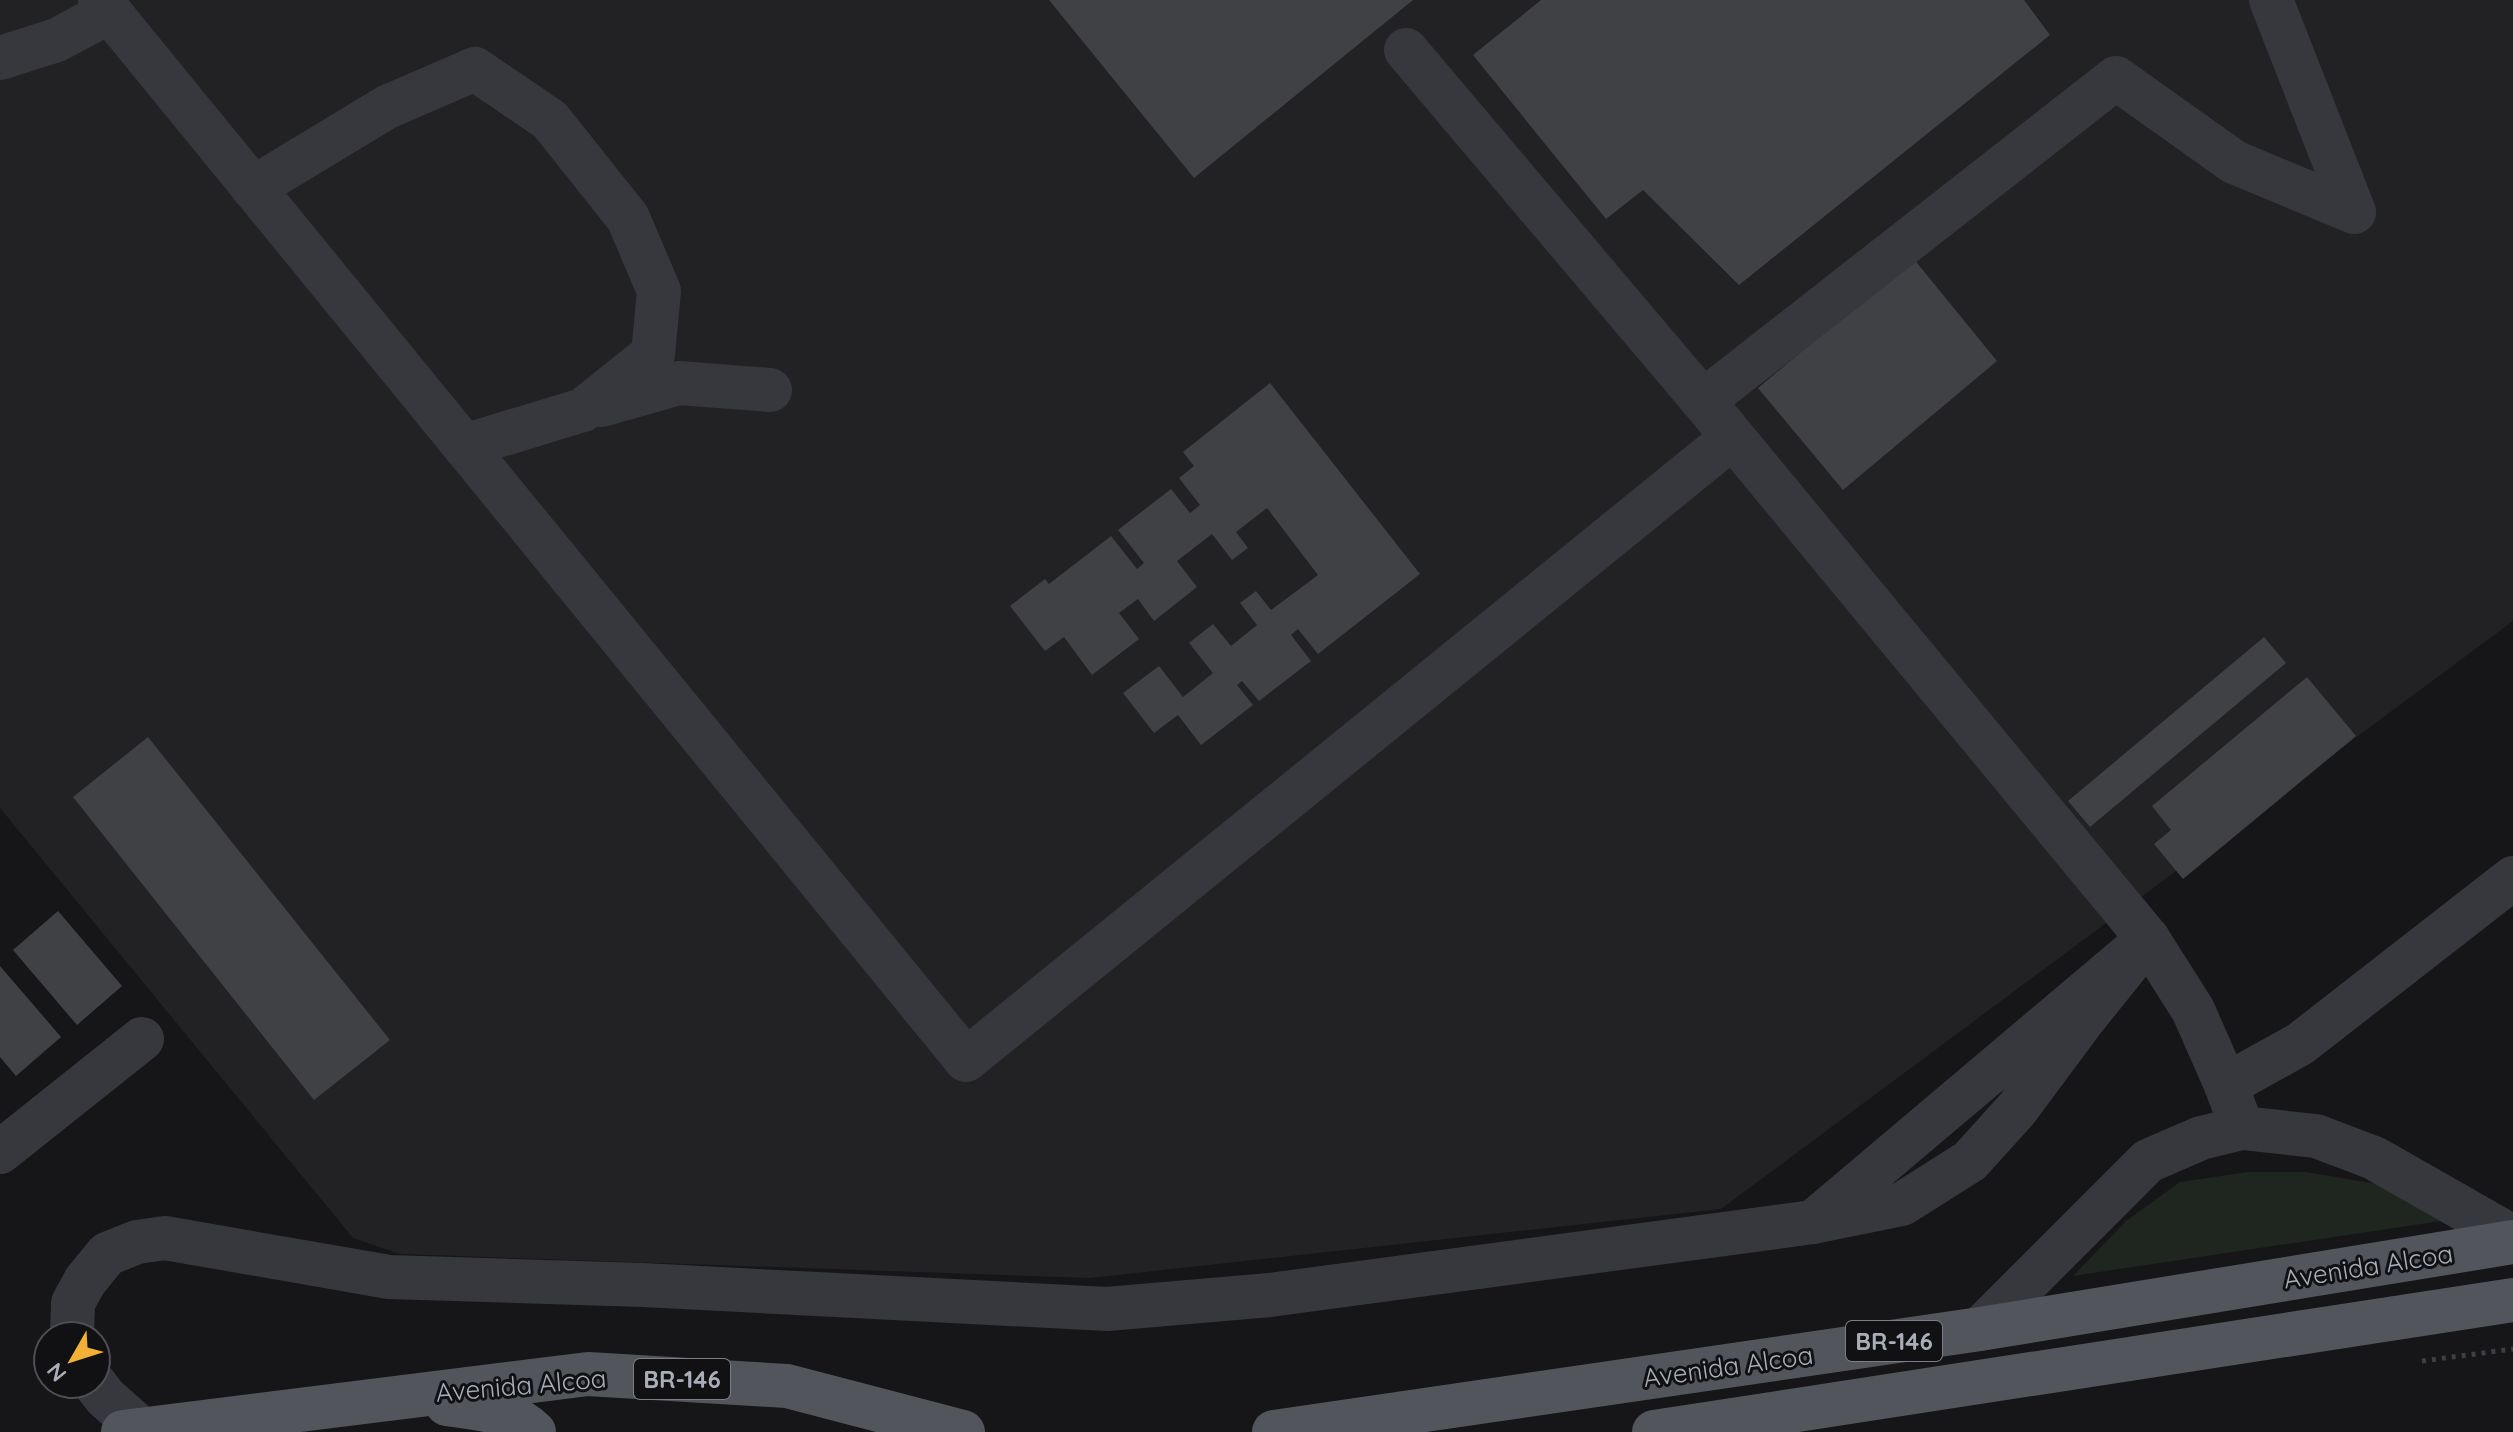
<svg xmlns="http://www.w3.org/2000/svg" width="2513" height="1432" font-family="Quicksand,sans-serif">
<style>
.built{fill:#222225}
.green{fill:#1e261f}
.building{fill:#404145}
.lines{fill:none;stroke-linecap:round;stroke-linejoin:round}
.path{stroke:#3d3f44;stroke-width:5;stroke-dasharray:4 6;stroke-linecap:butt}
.minor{stroke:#37383d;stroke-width:44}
.major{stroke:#53555c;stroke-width:44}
.labels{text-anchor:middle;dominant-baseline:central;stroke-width:6;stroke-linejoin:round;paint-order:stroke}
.shield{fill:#111113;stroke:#7b7e86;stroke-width:2}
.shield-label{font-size:24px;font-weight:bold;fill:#a8adb8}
.street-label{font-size:26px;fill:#a8adb8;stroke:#111113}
</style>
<rect width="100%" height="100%" fill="#161618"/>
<!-- built -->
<polygon class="built" points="0,0 2513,0 2513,621 1721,1209 1090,1278 400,1254 353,1238 0,808"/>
<!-- green -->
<polygon class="green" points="2248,1172 2306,1172 2383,1185 2441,1221 2073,1276 2126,1221 2180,1182"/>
<!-- building -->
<g class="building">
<polygon points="1049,0 1413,0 1194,178"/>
<polygon points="1541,0 2024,0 2050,35 1739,285 1643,190 1606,219 1473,55"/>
<polygon points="1913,258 1997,361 1843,490 1758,388"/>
<polygon points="1270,383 1420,574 1318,654 1298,629 1291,635 1311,661 1259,701 1242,681 1237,685 1253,705 1201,745 1178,715 1154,733 1123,693 1159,666 1183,697 1213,673 1189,643 1213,624 1231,646 1257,625 1240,603 1256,591 1271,610 1318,575 1267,508 1236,532 1248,548 1232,560 1212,534 1177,561 1197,587 1154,621 1138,599 1119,613 1139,639 1092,675 1064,637 1045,651 1010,606 1045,579 1049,584 1111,536 1137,569 1144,563 1118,530 1171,489 1190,513 1200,505 1179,478 1194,466 1183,452"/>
<polygon points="2264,637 2286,663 2090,827 2068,801"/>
<polygon points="2307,677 2356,736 2183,879 2154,844 2171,830 2152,806"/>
<polygon points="148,737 390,1040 314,1100 73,797"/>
<polygon points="58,911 122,986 77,1025 13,950"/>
<polygon points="0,966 61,1037 16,1076 0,1057"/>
</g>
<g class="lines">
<!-- path -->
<polyline class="path" points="2422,1361 2513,1349"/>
<!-- minor -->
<g class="minor">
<polyline points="100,0 966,1060 1733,437"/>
<polyline points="2271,0 2354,212"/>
<polyline points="1406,50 1703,401 2148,939 2193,1010 2226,1085 2242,1128"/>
<polyline points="0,58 57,40 109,12"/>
<polyline points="253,188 387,107 475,69 550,120 628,218 659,291 653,354 583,410 464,446"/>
<polyline points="1703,401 2116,78 2234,162 2354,212"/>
<polyline points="601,405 679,383 770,390"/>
<polygon points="2148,939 2083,1020 2017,1109 1970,1161 1902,1204 1813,1222"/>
<polyline points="2226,1085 2300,1044 2513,878"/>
<polyline points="0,1152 142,1039"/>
<polyline points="1980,1329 2148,1161 2201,1138 2242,1128 2316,1136 2374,1158 2513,1237"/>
<polyline points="72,1336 73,1303 85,1281 107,1254 137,1242 165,1238 389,1277 643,1285 1107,1309 1270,1295 1813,1222"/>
<polyline points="95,1384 105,1397 142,1430"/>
</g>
<!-- major -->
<g class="major">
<path d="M447 1404C478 1409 512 1410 534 1432"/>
<polyline points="123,1432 588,1374 787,1386 963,1432"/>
<polyline points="1274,1432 1980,1329 2513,1242"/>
<polyline points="1654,1432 2513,1300"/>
</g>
</g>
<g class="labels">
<!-- shield labels -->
<g class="shield">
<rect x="1846" y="1321" width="96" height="40" rx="6"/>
<rect x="634" y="1359" width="96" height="40" rx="6"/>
</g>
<g class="shield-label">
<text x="1894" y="1341">BR-146</text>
<text x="682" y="1379">BR-146</text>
</g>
<!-- street labels -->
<g class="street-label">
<text transform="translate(2368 1266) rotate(-9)">Avenida Alcoa</text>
<text transform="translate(1728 1366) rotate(-8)">Avenida Alcoa</text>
<text transform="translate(521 1385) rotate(-5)">Avenida Alcoa</text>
</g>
</g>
<!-- north arrow -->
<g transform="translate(72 1360) rotate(231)"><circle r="38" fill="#111113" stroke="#4d4f55" stroke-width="2"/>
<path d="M0-6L14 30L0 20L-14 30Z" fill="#f2b134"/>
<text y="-12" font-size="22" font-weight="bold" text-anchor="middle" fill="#a8adb8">N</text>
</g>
</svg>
